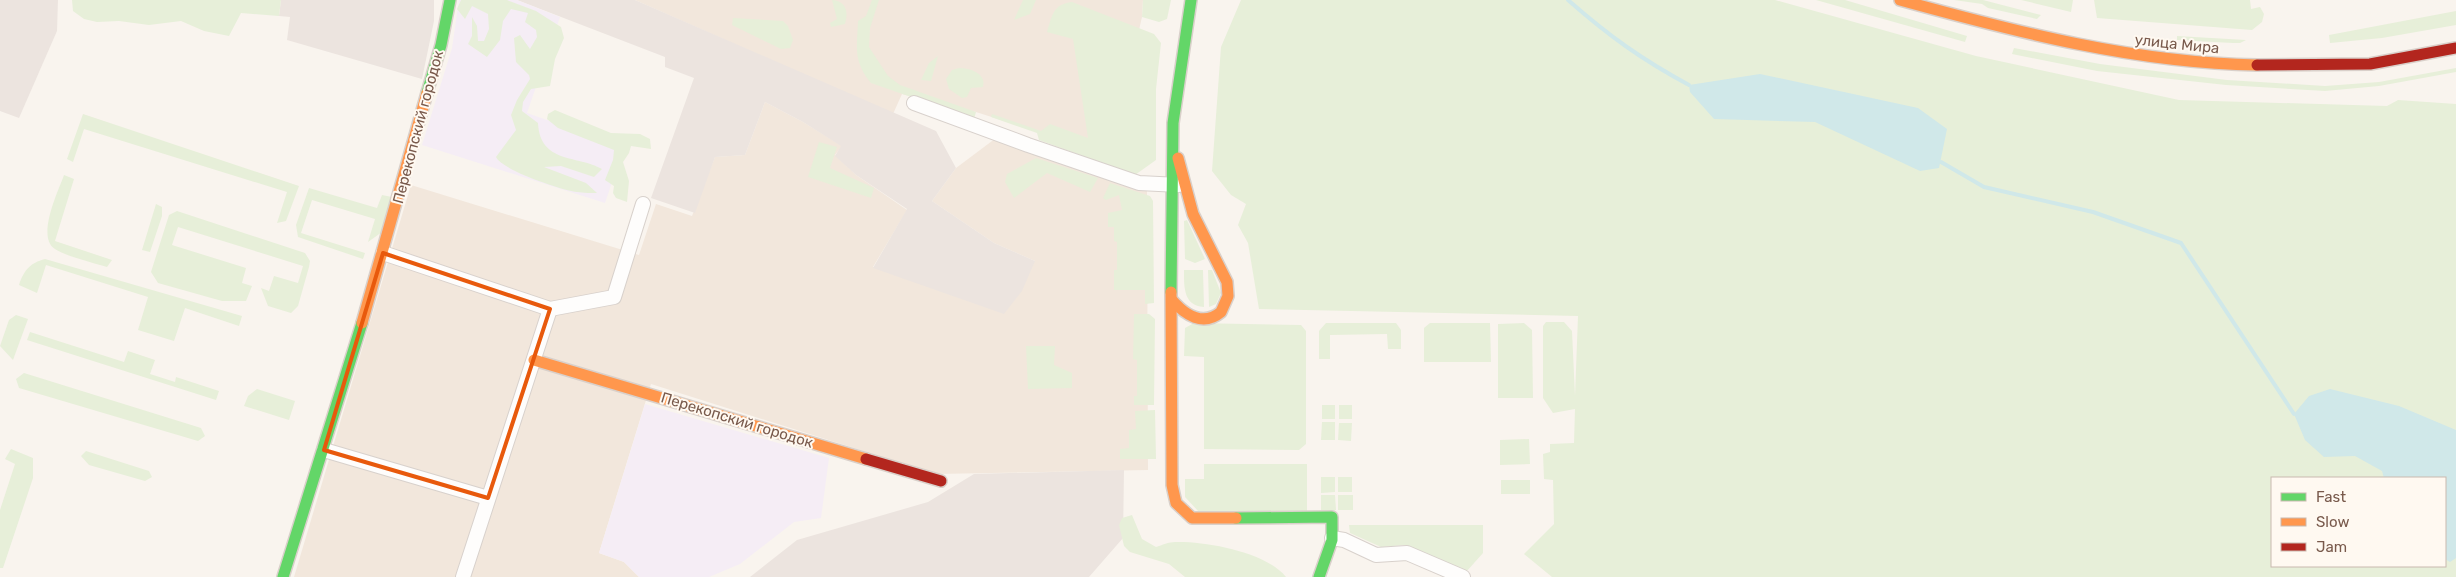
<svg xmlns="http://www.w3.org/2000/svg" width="2456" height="577" font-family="Rubik,sans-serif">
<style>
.residential{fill:#f2e7dc}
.industrial{fill:#ece4df}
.education{fill:#f5edf5}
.green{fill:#e7efd9;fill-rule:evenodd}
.water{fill:#d0e8e9}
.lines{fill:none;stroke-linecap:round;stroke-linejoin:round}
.stream{stroke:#d0e8e9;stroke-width:4}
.street-casing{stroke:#d8d1cc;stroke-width:16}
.fast-casing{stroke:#d9d0ca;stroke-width:14}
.slow-casing{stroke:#d9d0ca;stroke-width:14}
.jam-casing{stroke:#d9d0ca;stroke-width:14}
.street{stroke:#fefdfc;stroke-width:14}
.fast{stroke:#63d668;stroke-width:11}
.slow{stroke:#ff974d;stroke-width:11}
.jam{stroke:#b3261e;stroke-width:11}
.marked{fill:none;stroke:#e8590c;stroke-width:4;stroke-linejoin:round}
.labels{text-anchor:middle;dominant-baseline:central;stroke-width:4;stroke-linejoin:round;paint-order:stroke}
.street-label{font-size:15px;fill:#795a4c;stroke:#fff9f1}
</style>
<rect width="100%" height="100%" fill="#f9f4ee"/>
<!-- residential -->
<g class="residential">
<polygon points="635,0 1143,0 1142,17 1110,155 976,112 902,94 893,114"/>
<polygon points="765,102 803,122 842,146 835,155 856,175 907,210 873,267 1035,261 994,243 932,201 956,168 996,138 1147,190 1148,470 936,474 651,384 599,553 624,562 639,577 294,577 411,185 639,255 656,204 692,216 715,157 745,155"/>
</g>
<!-- industrial -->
<g class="industrial">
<polygon points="0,0 58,0 57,31 19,118 0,111"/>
<polygon points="281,0 434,0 434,21 422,79 287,40 290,17 279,16"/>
<polygon points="517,0 635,0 936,131 956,168 932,201 994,243 1035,261 1022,291 1004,314 873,268 907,209 856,175 835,156 841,146 803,122 765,102 745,155 715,157 695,213 651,198 694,78 665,67 665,57"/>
<polygon points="1124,470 1123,538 1089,577 750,577 797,540 928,502 974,474"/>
</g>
<!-- education -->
<g class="education">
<polygon points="459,0 517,0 560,17 527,113 624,147 605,203 422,145 452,48"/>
<polygon points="645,404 829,458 821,518 794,522 740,564 709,577 639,577 624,562 599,553"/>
</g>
<!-- green -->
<g class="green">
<polygon points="72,0 281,0 279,16 241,13 229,36 204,31 181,21 149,25 119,21 97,22 84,19 73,11"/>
<path d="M461 0H507L536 11 561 27 564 38 555 59 550 86 531 89 523 102 522 111 538 123C540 164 578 155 602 169L594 177 561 166 544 167 586 183 597 193C591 193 584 193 577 192 561 190 502 170 496 157L516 130 511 115 517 100 530 79 529 75 516 62 514 38 520 35 530 49 537 37 536 30 525 22 528 13 511 9 503 21 500 40 487 57 468 44 472 36V17L477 26 478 41H484L489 29 488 14 472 6 465 19 457 9Z"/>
<path d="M832 0C846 1 849 12 845 24L831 27 830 23 837 19Z"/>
<path d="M872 0H879L870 28 869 47 888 76 900 85 976 112 974 119 871 83C853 61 857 48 858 21L866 16Z"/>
<polygon points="1023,0 1036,0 1030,14 1014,20"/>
<polygon points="1143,0 1171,0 1167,19 1159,22 1142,17"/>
<path d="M1241 0H1775L1976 56 2179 100 2387 106 2398 100 2456 104V577H1552L1524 554 1554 524 1553 480 1544 479 1543 454 1550 452V444L1574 443 1575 409 1553 413 1543 398V326L1546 322H1564L1572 331 1575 396 1578 316 1259 309 1248 243 1238 225 1246 204 1231 195 1212 171 1221 47ZM2272 478H2445V566H2272Z"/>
<polygon points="1816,0 1845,0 1967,36 1965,42"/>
<polygon points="1954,0 1983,0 2041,15 2037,19 1988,8 1982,4"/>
<polygon points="2021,0 2073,0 2071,12"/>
<polygon points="2094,0 2250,0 2251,9 2260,7 2264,14 2262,22 2252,30 2097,18"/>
<path d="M1072 2 1154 34 1161 43 1156 89V160L1135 175 1039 140 1037 133 991 117 992 114 1041 131 1050 124 1088 138 1073 39 1047 32C1052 16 1053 4 1072 2Z"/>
<polygon points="2456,11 2456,25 2382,38 2330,43 2329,35"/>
<polygon points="733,18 783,21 788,26 793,40 790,48 781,49 732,25"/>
<polygon points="2177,36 2246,40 2240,43 2233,43 2177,40"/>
<polygon points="2014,48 2100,64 2227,80 2325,86 2379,82 2456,68 2456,72 2379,86 2325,91 2226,85 2097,71 2012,54"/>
<polygon points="938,56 931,81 921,80 929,63"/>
<path d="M959 68C969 68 987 73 983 87L971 88 967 97 962 98 949 89 946 79 952 70Z"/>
<polygon points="555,110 611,133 640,134 650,139 651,149 631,146 629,153 623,162 629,181 627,202 616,198 613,193 614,186 605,180 613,160 614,150 558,128 547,119 548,114"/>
<polygon points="83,114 299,186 286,221 277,223 287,192 84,129 73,162 67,159"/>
<polygon points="819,142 837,147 830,168 874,188 871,198 808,177"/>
<polygon points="1036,158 1098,178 1090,192 1047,173 1014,198 1005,182 1007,174"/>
<path d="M64 175 74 179 55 241 112 260 107 267C94 263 65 256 55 249 36 237 58 192 64 175Z"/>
<polygon points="1110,183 1150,196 1153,201 1154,303 1145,304 1145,290 1114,290 1114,270 1117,270 1117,242 1114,241 1114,227 1108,227 1108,213 1122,210 1119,195 1106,200 1103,198"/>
<polygon points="309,188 377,208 382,195 392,197 382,232 368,242 375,219 312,200 301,233 365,253 363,259 298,237 296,225"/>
<polygon points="156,204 162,207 162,216 150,252 142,250"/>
<polygon points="177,211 305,253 310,261 309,267 298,306 291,313 268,306 261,288 269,291 274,276 298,283 303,266 178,227 172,245 246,268 242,283 252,286 246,301 222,301 158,283 151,272 169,215"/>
<polygon points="1187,220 1205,259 1195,263 1185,259 1184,221"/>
<path d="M45 259 242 316 239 326 185 308 174 341 138 330 148 297 46 265 37 293 19 285C24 270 30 263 45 259Z"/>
<path d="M1184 270H1203L1204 307C1183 306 1184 286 1184 270Z"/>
<polygon points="1208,270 1212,270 1221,293 1216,304 1209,307"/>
<polygon points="1134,314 1149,314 1155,319 1154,405 1134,405 1134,396 1137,396 1137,360 1133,359"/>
<polygon points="16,315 28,319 13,360 0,346 9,320"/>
<polygon points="1194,323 1301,325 1306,331 1306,444 1299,450 1204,449 1204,357 1184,356 1185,328"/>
<polygon points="1326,323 1396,323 1401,330 1401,349 1388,349 1387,334 1330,335 1330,359 1319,359 1319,331"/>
<polygon points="1430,323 1490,323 1491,362 1424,362 1424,328"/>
<polygon points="1524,323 1532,330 1533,398 1498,398 1498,324"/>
<polygon points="30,332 124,362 128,351 155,360 150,374 175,382 176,377 219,391 216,400 27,340"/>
<polygon points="1026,346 1055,346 1054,365 1072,373 1072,388 1028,389"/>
<polygon points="24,373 201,428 205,436 198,441 19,388 16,379"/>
<polygon points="257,389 295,401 289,420 244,406 248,396"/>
<rect x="1322" y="405" width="13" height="14"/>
<rect x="1339" y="405" width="13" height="14"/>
<polygon points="1155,410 1156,459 1120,459 1120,449 1129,448 1129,430 1136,429 1135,411"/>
<polygon points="1322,422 1335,422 1335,440 1321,440"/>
<polygon points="1339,423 1352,423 1351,441 1338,440"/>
<polygon points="1529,439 1530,464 1500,465 1500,440"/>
<polygon points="11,449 33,458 33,478 3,568 0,568 0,510 15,464 5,459"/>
<polygon points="86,451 149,471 152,477 145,481 89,465 81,456"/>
<polygon points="1204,464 1307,464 1307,511 1199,512 1185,497 1185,479 1204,479"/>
<polygon points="1321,477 1335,477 1335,492 1321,493"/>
<rect x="1338" y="477" width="14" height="15"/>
<rect x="1501" y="480" width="29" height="14"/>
<polygon points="1321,495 1335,495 1336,510 1321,510"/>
<rect x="1338" y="495" width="15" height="15"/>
<path d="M1132 515 1142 539 1156 547C1162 545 1169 542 1175 542 1206 541 1266 552 1286 577H1185L1169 564 1130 552 1124 546 1119 525 1122 518Z"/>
<polygon points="1349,525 1483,525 1483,553 1466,572 1405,545 1381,547 1350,533"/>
</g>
<!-- water -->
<g class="water">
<polygon points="1760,74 1918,108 1947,129 1939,168 1920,171 1815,122 1714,119 1690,92 1689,85"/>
<polygon points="2330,389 2399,406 2456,430 2456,558 2450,562 2445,559 2445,478 2384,478 2382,471 2355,456 2324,457 2305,440 2294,414 2309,396"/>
</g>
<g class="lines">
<!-- stream -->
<g class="stream">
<path d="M1568 0C1609 36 1641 59 1689 85"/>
<polyline points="1941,162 1984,187 2093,212 2181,243 2294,414"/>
</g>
<!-- street casing -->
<g class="street-casing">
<g id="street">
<polyline points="914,103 1028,145 1139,183 1179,185"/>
<polyline points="383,253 550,309 614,297 643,204"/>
<polyline points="324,450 488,498"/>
<polyline points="1332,538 1344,540 1376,555 1407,553 1463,577"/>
<polyline points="463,577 550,309"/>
</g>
</g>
<!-- fast casing -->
<g class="fast-casing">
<g id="fast">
<polyline points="427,93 441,45 450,0"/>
<polyline points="1171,292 1173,123 1191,0"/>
<polyline points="1236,518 1332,517 1332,540 1319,577"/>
<polyline points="283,577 362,323"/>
</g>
</g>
<!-- slow casing -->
<g class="slow-casing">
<g id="slow">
<path d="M1900 0C2016 32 2136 63 2257 65"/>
<polyline points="1171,292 1172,485 1176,503 1192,518 1236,518"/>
<path d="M1172 300C1185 315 1203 327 1221 312L1228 296 1227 282 1193 214 1178 158"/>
<polyline points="362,323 427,93"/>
<polyline points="534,360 866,459"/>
</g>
</g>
<!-- jam casing -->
<g class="jam-casing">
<g id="jam">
<polyline points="2257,65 2370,64 2456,48"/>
<polyline points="866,459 941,481"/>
</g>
</g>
<!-- street -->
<use href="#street" class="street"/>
<!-- fast -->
<use href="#fast" class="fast"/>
<!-- slow -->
<use href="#slow" class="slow"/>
<!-- jam -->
<use href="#jam" class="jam"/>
</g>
<!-- marked area -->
<path class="marked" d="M383 253 550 309 488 498 324 450Z"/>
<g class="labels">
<!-- street labels -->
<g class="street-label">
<text transform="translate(2177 44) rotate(6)">улица Мира</text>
<text transform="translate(418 127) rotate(-75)">Перекопский городок</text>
<text transform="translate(737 420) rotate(17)">Перекопский городок</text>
</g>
</g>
<!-- legend -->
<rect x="2271" y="477" width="175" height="90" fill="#fff9f1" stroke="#c9b9af"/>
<rect x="2281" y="493" width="25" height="8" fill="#63d668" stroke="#c9b9af"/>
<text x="2316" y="502" font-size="15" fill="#795a4c">Fast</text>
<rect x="2281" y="518" width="25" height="8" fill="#ff974d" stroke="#c9b9af"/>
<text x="2316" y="527" font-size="15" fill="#795a4c">Slow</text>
<rect x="2281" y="543" width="25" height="8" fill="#b3261e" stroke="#c9b9af"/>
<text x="2316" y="552" font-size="15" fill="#795a4c">Jam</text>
</svg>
